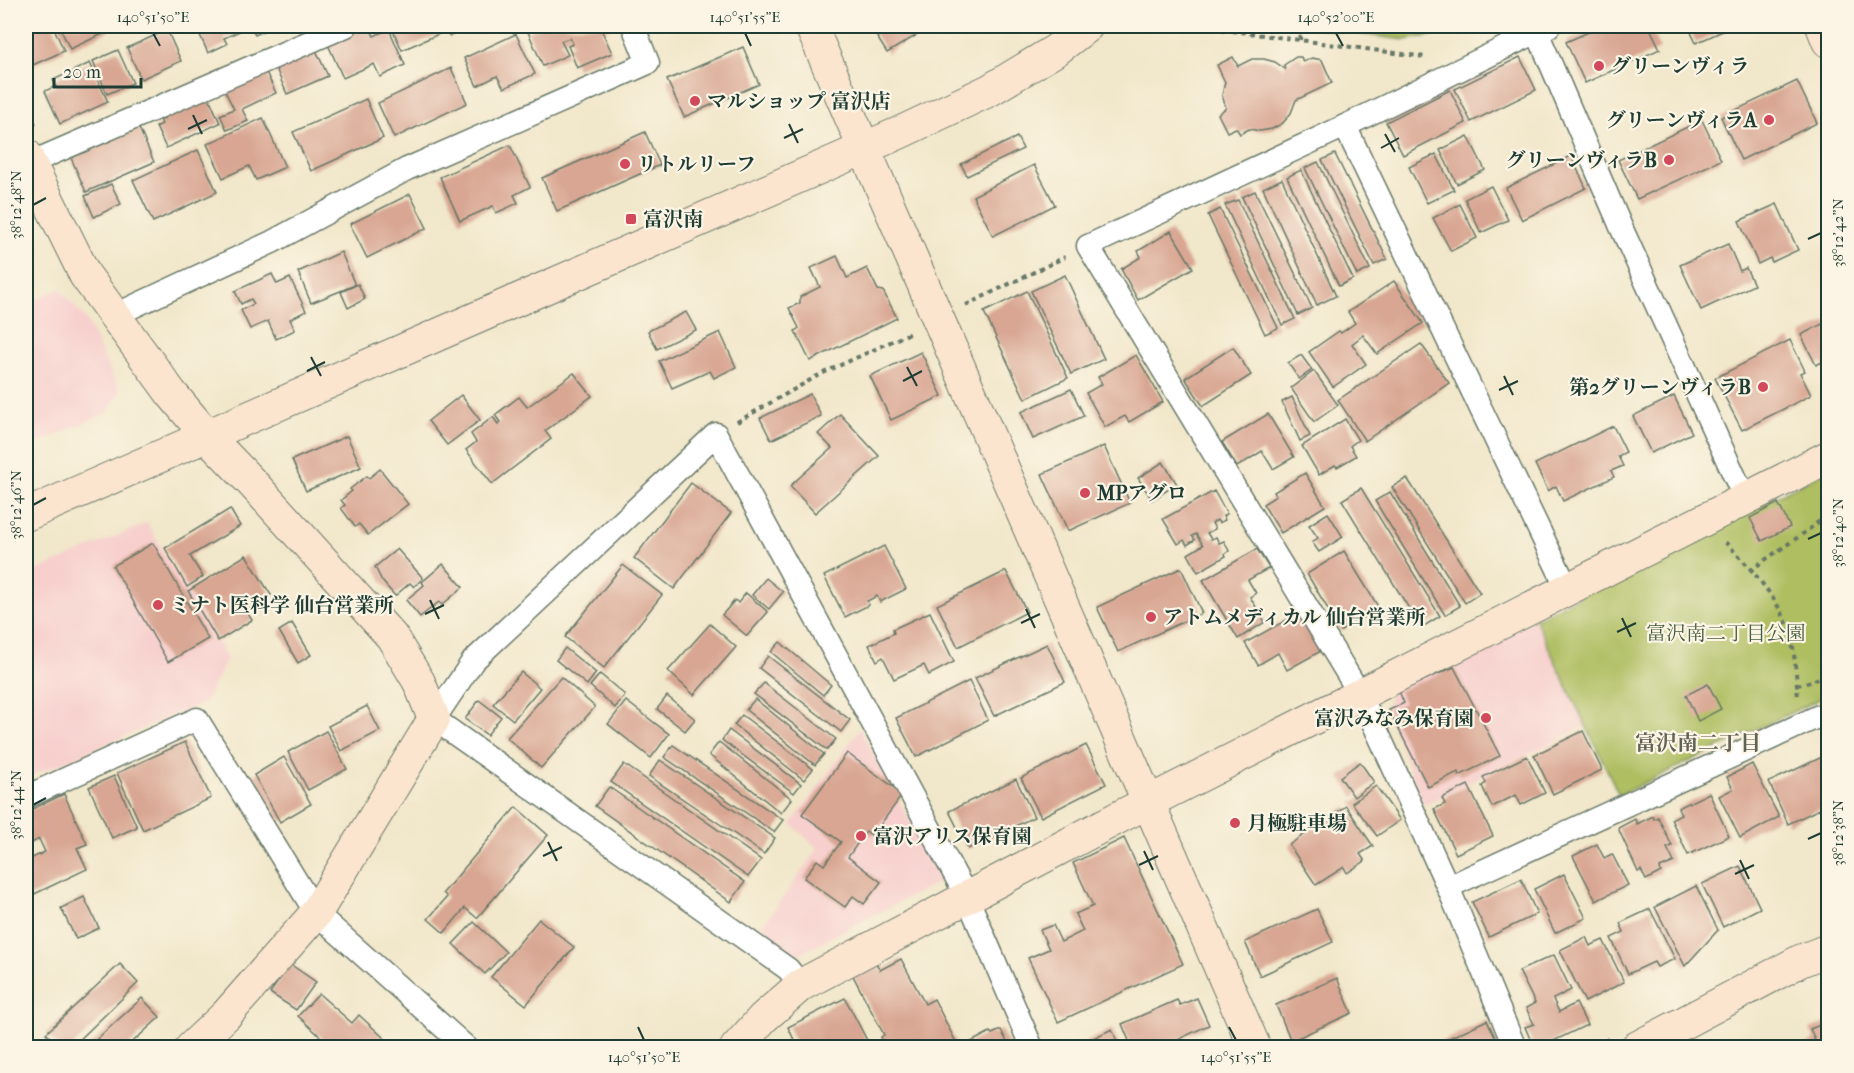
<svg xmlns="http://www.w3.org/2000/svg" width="1854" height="1073" font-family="'IM FELL French Canon','Noto Serif JP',serif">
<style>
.built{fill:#f7d0ce}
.green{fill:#aebe61;stroke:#667e4a;stroke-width:1.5}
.building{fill:#d8a692}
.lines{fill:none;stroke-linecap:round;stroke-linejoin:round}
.street-casing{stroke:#687868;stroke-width:25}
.secondary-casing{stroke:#687868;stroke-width:34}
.path{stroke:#687868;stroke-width:4;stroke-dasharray:4.5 4.5;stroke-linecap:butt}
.street{stroke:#fff;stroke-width:22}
.secondary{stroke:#fbe5cf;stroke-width:32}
.ticks{fill:none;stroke:#1f3d34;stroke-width:2}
.poi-dot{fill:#d1495b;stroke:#fcf5e5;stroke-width:2}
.labels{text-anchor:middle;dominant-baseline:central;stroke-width:4.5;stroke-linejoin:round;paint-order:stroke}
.poi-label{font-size:20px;font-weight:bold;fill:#1f3d34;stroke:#fcf5e5;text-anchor:start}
.park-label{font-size:20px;fill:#435d3f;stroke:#fcf5e5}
.neighbourhood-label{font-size:21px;font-weight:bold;fill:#606255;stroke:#fcf5e5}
.neatline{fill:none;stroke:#1f3d34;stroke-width:2}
.ticks-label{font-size:15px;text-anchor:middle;fill:#1f3d34}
</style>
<rect width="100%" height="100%" fill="#fcf5e5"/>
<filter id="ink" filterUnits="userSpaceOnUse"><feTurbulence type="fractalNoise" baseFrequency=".0167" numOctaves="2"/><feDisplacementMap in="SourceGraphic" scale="12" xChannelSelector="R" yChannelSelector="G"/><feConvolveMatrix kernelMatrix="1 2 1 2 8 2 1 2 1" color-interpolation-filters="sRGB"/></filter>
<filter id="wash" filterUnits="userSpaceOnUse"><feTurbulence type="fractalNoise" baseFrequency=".008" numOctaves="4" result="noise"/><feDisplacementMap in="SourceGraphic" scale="24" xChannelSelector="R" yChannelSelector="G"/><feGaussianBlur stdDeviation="1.35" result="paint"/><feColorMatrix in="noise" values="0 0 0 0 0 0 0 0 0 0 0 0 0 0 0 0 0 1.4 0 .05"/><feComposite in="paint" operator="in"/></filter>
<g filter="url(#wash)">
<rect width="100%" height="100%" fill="#f1e7ca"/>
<!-- built -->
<g class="built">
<polygon points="59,289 86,319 120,392 107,413 26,448 26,304"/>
<polygon points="147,523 227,659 204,703 26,778 26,575"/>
<polygon points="1535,619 1586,726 1424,805 1386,710 1392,689"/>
<polygon points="860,729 942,880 793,957 758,932 818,849 791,824"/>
</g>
<!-- green -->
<g class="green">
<polygon points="1300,26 1470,26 1461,30 1405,40"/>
<polygon points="1828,470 1828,695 1619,795 1535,619"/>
</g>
<g id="blocks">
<!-- building -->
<g class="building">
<polygon points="35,26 53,26 64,51 26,68 26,30"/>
<polygon points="59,26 107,26 109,31 70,49"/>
<polygon points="196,26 240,26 242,30 224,38 227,44 208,53"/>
<polygon points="251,26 274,26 255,35"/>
<polygon points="359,26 369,26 374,36 389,29 405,65 380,77 374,64 343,78 326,40"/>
<polygon points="391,26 438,26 441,33 402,50"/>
<polygon points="444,26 472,26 449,36"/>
<polygon points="543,26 614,26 602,31 612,53 577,68 568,46 573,44 570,38 561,41 568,55 543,66 528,32"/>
<polygon points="870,26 932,26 887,53"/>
<polygon points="1602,26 1649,26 1660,49 1585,83 1566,42"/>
<polygon points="1688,26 1734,26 1696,43"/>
<polygon points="167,30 181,61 141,79 127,48"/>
<polygon points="516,34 535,74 504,88 497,76 477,86 464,58"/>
<polygon points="314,46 328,76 287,94 274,64"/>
<polygon points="743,47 759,84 684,117 667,80"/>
<polygon points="118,50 133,83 107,94 93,61"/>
<polygon points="1233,57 1238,66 1252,59 1264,59 1275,62 1285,69 1284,65 1296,57 1301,57 1303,62 1312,58 1322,60 1332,83 1296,100 1291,113 1283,123 1272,129 1260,131 1249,129 1240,134 1236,128 1227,132 1218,114 1226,108 1222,95 1225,82 1217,65"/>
<polygon points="1520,57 1536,90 1471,122 1455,89"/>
<polygon points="90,63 108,102 60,124 45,91 56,86 53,80"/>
<polygon points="264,68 276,93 242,109 248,121 227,130 220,115 234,109 223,87"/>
<polygon points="451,68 467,103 394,138 378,103"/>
<polygon points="1797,81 1817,123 1741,160 1721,117"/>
<polygon points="1450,90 1466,123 1403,155 1386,122"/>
<polygon points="207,93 220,123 166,148 156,127 162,124 160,120 164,119 162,115"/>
<polygon points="366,99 383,138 311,171 293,132"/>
<polygon points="263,118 285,167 256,180 249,166 223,178 207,144"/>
<polygon points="1702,120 1721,160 1637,199 1618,160"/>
<polygon points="139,128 154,162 86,192 71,158"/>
<polygon points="645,132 660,165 557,211 542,178"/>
<polygon points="1468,136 1485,170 1457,184 1440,150"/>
<polygon points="1017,137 1023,149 967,176 961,164"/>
<polygon points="510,145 530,187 514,195 518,203 496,213 493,206 460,221 440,177"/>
<polygon points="198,150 217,192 153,222 133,180"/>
<polygon points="1335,154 1387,259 1374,265 1322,160"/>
<polygon points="1436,154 1454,190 1427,203 1409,167"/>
<polygon points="1571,156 1586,188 1522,220 1506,188"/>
<polygon points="1318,162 1370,269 1357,275 1305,168"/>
<polygon points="1034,165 1055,205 993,236 973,196"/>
<polygon points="1301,170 1353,279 1339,286 1287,177"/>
<polygon points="1282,179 1336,296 1317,305 1263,188"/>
<polygon points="111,184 121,204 94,217 85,196"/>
<polygon points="1491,186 1508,220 1481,233 1465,199"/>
<polygon points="1255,191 1312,308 1298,315 1242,197"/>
<polygon points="410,194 427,228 367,258 350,224"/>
<polygon points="1238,200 1295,319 1282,325 1225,205"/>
<polygon points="1460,204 1477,238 1451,251 1433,218"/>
<polygon points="1777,204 1798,250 1772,262 1770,258 1758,264 1739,221"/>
<polygon points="1220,209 1278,328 1265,334 1208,215"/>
<polygon points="1171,231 1193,268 1138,300 1121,269 1141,257 1138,251"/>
<polygon points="1728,244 1740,271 1746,268 1754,285 1701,310 1680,265"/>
<polygon points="341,252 355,285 311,303 298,272"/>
<polygon points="837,256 847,278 867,268 878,290 883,291 897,318 810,361 795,331 799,328 789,308 800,303 800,297 820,287 811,268"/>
<polygon points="272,274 277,284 290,278 306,311 290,319 295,330 276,339 268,321 250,329 241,310 254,304 251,299 241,304 235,291"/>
<polygon points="1065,275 1104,359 1071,374 1031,291"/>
<polygon points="1394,281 1423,323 1377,354 1363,335 1352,344 1366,364 1333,387 1309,352 1339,331 1341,333 1355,323 1348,312"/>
<polygon points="358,284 365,299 348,308 341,292"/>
<polygon points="1027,291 1068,378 1025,399 984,312"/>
<polygon points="686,312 696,330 657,349 648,331"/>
<polygon points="1828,321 1828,376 1822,362 1816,365 1801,335"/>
<polygon points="720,332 736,367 714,378 710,371 672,388 659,361"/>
<polygon points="1790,340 1805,371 1800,373 1811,395 1742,430 1715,378"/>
<polygon points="1421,344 1449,383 1365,441 1338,400"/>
<polygon points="1233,347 1251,375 1203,406 1185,378"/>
<polygon points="921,352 942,396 891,420 870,376"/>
<polygon points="1136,355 1163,402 1129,422 1125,416 1105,427 1086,393 1102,384 1098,377"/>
<polygon points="1301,355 1312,370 1299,379 1288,363"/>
<polygon points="1314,371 1338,405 1314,422 1291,388"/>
<polygon points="574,373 592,396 545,431 551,439 492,484 466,450 476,442 471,434 493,417 498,424 500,422 495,415 519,397 527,407"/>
<polygon points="1071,389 1084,416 1033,439 1021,412"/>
<polygon points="810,394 821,416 771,440 760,418"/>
<polygon points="461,395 480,420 447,445 428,421"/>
<polygon points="1674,396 1692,433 1651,453 1633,416"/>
<polygon points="1292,397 1310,436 1300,441 1282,402"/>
<polygon points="840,414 879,456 815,513 790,486 832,448 818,434"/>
<polygon points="1268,414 1294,457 1273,469 1262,451 1237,467 1222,442"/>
<polygon points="1345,419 1358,440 1350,446 1356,456 1337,467 1335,465 1319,475 1302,446"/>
<polygon points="1613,426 1626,452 1618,456 1623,466 1611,471 1614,477 1563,501 1556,486 1548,491 1535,464"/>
<polygon points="347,436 361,467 306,491 292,460"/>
<polygon points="1104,446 1130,503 1068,531 1042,474"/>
<polygon points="1163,462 1177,484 1152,500 1138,478"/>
<polygon points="380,469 408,504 368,535 359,524 355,527 341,508 345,505 341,500 352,491 350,489 367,476 369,478"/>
<polygon points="1305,473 1325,506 1281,533 1263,504 1276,496 1274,492"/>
<polygon points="1407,478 1480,593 1465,603 1392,487"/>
<polygon points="691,483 731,513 674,589 634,558"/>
<polygon points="1361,488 1440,616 1421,628 1342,500"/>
<polygon points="1214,491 1227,514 1223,516 1225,520 1219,523 1217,520 1212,523 1215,529 1207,533 1211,539 1216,537 1219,543 1224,541 1229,551 1225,554 1226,556 1198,572 1188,554 1203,545 1196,534 1192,536 1195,540 1187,545 1184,540 1178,544 1163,519"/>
<polygon points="1390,492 1460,606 1445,615 1375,501"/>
<polygon points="1778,503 1790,527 1762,541 1750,518"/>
<polygon points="230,509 240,526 190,556 203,577 187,587 165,548"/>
<polygon points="1328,513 1343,537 1319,552 1312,542 1318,538 1309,525"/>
<polygon points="153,543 208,639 168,662 113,566"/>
<polygon points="884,546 906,589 880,602 877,596 867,601 869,605 845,617 824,576"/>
<polygon points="397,549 423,578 414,587 410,583 395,596 382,581 375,567"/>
<polygon points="1257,549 1269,568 1248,580 1256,593 1250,597 1265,622 1238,639 1203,580"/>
<polygon points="1344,551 1379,608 1341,631 1307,574"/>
<polygon points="246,555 271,595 246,611 252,620 218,641 188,591"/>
<polygon points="443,564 463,587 442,605 439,602 420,617 406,600 424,585 422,582"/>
<polygon points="623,565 662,595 604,668 565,637"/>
<polygon points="1181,568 1202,613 1118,652 1097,607"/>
<polygon points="1006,571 1027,612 958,647 937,605"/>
<polygon points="766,578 783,592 769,609 752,595"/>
<polygon points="746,593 768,612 747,636 722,615 735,600 738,603"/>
<polygon points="930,612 954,662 929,675 924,665 894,679 883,657 877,661 869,645 894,633 893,629"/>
<polygon points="1299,613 1321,651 1287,670 1278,653 1258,665 1245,643"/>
<polygon points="292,623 311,655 298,663 279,631"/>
<polygon points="710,624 736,647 694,695 668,671"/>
<polygon points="780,642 831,685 823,695 771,652"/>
<polygon points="1047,644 1065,682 994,716 975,678"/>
<polygon points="565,648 596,673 587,685 556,660"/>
<polygon points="768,656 850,720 841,732 759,668"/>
<polygon points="1454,667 1500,756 1459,776 1458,772 1428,787 1389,710 1404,703 1399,691"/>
<polygon points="521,672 540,688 513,720 493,704"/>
<polygon points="600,674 625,695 615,708 590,686"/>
<polygon points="561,677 595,707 541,768 507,738"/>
<polygon points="969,681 988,720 916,757 896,718"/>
<polygon points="764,683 836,739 827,750 754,694"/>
<polygon points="1708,684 1721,709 1698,721 1686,695"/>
<polygon points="667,696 695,719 685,731 657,709"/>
<polygon points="755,699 824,754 815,765 746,710"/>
<polygon points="479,700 501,717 487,735 465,719"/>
<polygon points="626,701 669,734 651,758 608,724"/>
<polygon points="367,706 380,731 341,751 328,726"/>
<polygon points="742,715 813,769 804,780 734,725"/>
<polygon points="729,730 801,784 794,793 722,740"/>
<polygon points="326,731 347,769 308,790 288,752"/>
<polygon points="1583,731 1602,770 1553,794 1534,755"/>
<polygon points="185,742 211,798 143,830 117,773"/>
<polygon points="719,742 792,799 781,813 709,755"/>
<polygon points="673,745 783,820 774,832 664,757"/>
<polygon points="1086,745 1106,784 1041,817 1021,778"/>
<polygon points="847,753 903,794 872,836 866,831 848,857 881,882 864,904 853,896 845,907 804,878 817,860 824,865 841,842 802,814"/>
<polygon points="1527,756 1545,793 1521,805 1516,795 1492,807 1482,786 1486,783 1483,777"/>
<polygon points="284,757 311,804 280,822 254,775"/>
<polygon points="1822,757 1828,771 1828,805 1788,824 1769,782"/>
<polygon points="660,760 775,838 764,854 649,776"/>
<polygon points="1360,762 1374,782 1354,797 1340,777"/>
<polygon points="624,764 761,860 748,877 611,782"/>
<polygon points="1752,764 1779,817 1740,838 1719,796 1733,789 1727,777"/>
<polygon points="114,776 137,827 112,838 89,787"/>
<polygon points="1016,779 1034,817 968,849 949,811"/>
<polygon points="1468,785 1493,836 1456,854 1434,809 1445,804 1442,798"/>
<polygon points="1376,786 1400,820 1377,836 1352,803"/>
<polygon points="609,787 745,882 731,902 595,806"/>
<polygon points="1709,793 1729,836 1688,855 1671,819 1681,814 1678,808"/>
<polygon points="64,794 87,844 77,848 87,869 26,898 26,861 45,852 39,839 26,846 26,812"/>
<polygon points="1346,806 1373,846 1360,854 1365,861 1347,873 1344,867 1316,885 1289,845"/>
<polygon points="516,807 548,835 477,918 465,908 444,933 428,919 447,897 443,893"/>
<polygon points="1653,816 1654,819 1658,817 1672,846 1667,848 1674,862 1660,868 1661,872 1646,880 1641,870 1638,872 1618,828 1635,819 1637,824"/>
<polygon points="1124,838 1183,964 1058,1022 1028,958 1049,949 1040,930 1053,925 1061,942 1083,931 1075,914 1093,906 1073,863"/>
<polygon points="1597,844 1604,858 1612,854 1628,885 1596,901 1573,856"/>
<polygon points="1740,866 1760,908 1723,927 1702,884"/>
<polygon points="1564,874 1586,918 1555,933 1534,889"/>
<polygon points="1521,879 1537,914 1489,937 1472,902"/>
<polygon points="1696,886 1718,930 1685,966 1655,907"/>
<polygon points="84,897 99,928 76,939 61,908"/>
<polygon points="1317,909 1333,942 1260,976 1245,942"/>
<polygon points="1650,909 1675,959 1657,967 1654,962 1628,974 1611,938 1624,932 1620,923"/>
<polygon points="539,919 574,947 526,1005 491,977"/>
<polygon points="474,922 506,952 485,974 453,944"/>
<polygon points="1586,937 1590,946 1603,940 1624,982 1585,1002 1560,950"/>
<polygon points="1554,955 1571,990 1553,999 1559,1012 1576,1003 1587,1025 1539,1048 1534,1048 1525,1027 1534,1024 1526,1008 1535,1003 1519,971"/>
<polygon points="873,958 880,970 901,959 925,1004 934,999 958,1046 955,1048 886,1048 881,1037 884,1035 850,970"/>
<polygon points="120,964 138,983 71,1048 60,1048 46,1033"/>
<polygon points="290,964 316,982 296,1010 270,993"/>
<polygon points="1337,978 1352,1013 1291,1041 1276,1005"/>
<polygon points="319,994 352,1023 359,1015 395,1048 333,1048 298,1016"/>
<polygon points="142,998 160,1017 126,1048 87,1048"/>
<polygon points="845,998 871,1048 798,1048 788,1027"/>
<polygon points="1197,998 1209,1025 1160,1048 1132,1048 1122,1024 1177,1000 1180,1005"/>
<polygon points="1487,1020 1500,1048 1428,1048"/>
<polygon points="1828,1022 1828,1048 1799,1048 1815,1040 1810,1029"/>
<polygon points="1112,1029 1120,1048 1073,1048"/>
<polygon points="1001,1030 1010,1048 960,1048 990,1032 992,1034"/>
</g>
</g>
</g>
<g filter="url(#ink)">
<use href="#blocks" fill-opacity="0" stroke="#687868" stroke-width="1.5"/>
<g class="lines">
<!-- street casing -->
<g class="street-casing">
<g id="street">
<polyline points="1537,32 1621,227 1745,499"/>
<polyline points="1345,126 1567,588"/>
<polyline points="30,163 346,26"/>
<polyline points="115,315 272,242 407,169 648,63 633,26"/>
<polyline points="26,797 197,719 316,913 467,1048"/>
<polyline points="1448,887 1828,712"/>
<polyline points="801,985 788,969 434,719 473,661 716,434 967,897 1032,1048"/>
<polyline points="1515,1048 1448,887 1361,696 1088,246 1345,126 1549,26"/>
</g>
</g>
<!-- secondary casing -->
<g class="secondary-casing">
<g id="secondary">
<polyline points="811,26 1255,1048"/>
<polyline points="1822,26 1828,41"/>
<polyline points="26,155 85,275 171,393 207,436 255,486 392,637 419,682 434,719 316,913 226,1015 191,1048"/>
<polyline points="26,515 899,133 990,90 1056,50 1087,26"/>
<polyline points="736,1048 763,1018 801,985 1125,814 1828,457"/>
<polyline points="1636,1048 1800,961 1828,950"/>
</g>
</g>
<!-- path -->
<g class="path">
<polyline points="1196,26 1425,57"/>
<polyline points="1300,40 1301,26"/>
<polyline points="26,105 36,127"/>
<polyline points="966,305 1065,257"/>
<polyline points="737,422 819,375 912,332"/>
<path d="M1725 542C1745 561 1777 598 1787 624 1795 647 1796 674 1798 698"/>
<path d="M1750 571C1776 551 1804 535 1828 514"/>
<polyline points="1797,685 1810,682 1828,674"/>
<polyline points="1591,1048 1608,1039"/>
</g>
<!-- street -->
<use href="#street" class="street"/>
<!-- secondary -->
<use href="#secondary" class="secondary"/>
</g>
</g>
<!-- ticks -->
<path class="ticks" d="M153 33 160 46M745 33 751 46M1336 33 1343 46M193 115 202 134M789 124 798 143M188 129 207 120M1385 134 1395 152M784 138 803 129M1381 148 1399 138M33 205 46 198M1808 239 1821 233M311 357 321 376M907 367 917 386M307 371 325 362M1504 376 1513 395M903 381 922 371M1499 390 1518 381M33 505 46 498M1808 539 1821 533M430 600 439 619M1026 609 1035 628M425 614 444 605M1622 618 1631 637M1021 623 1040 614M1617 632 1636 623M33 805 46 798M1808 839 1821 833M548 842 557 861M1144 851 1153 870M543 856 562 847M1740 860 1749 879M1139 865 1158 856M1735 874 1754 865M638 1027 644 1040M1229 1027 1236 1040"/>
<!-- markers -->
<g class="poi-dot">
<circle cx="1599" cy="66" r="6"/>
<circle cx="695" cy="101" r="6"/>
<circle cx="1769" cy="120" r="6"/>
<circle cx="1669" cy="160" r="6"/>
<circle cx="625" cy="164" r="6"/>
<rect x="625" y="213" width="12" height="12" rx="3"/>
<circle cx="1763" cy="387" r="6"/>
<circle cx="1085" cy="493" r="6"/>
<circle cx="158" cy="605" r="6"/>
<circle cx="1151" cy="617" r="6"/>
<circle cx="1486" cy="718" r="6"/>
<circle cx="1235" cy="823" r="6"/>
<circle cx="861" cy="836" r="6"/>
</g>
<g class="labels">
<!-- poi labels -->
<g class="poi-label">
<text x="1611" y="66">グリーンヴィラ</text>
<text x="707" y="101">マルショップ 富沢店</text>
<text x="1757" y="120" text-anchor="end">グリーンヴィラA</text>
<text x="1657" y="160" text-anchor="end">グリーンヴィラB</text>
<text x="637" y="164">リトルリーフ</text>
<text x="643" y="219">富沢南</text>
<text x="1751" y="387" text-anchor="end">第2グリーンヴィラB</text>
<text x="1097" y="493">MPアグロ</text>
<text x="170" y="605">ミナト医科学 仙台営業所</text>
<text x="1163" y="617">アトムメディカル 仙台営業所</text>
<text x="1474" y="718" text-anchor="end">富沢みなみ保育園</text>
<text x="1247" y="823">月極駐車場</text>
<text x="873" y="836">富沢アリス保育園</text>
</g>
<!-- park labels -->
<g class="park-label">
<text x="1726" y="633">富沢南二丁目公園</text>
</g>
<!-- neighbourhood labels -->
<g class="neighbourhood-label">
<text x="1698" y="743">富沢南二丁目</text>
</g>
</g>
<!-- margin -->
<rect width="1854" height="1073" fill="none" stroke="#fcf5e5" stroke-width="66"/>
<!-- scale -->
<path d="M54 78v9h87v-9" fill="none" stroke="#1f3d34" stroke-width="3"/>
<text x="63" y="78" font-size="18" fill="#1f3d34" stroke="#fcf5e5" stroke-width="4.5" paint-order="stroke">20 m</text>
<rect x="33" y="33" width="1788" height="1007" class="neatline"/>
<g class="ticks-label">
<text x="153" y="22">140°51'50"E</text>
<text x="745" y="22">140°51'55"E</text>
<text x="1336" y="22">140°52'00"E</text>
<text transform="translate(16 205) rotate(-90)" y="5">38°12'48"N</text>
<text transform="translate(1838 233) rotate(-90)" y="5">38°12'42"N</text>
<text transform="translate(16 505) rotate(-90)" y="5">38°12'46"N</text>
<text transform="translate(1838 533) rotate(-90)" y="5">38°12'40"N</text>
<text transform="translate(16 805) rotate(-90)" y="5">38°12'44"N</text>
<text transform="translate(1838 833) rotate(-90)" y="5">38°12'38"N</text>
<text x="644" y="1062">140°51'50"E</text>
<text x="1236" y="1062">140°51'55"E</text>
</g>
</svg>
